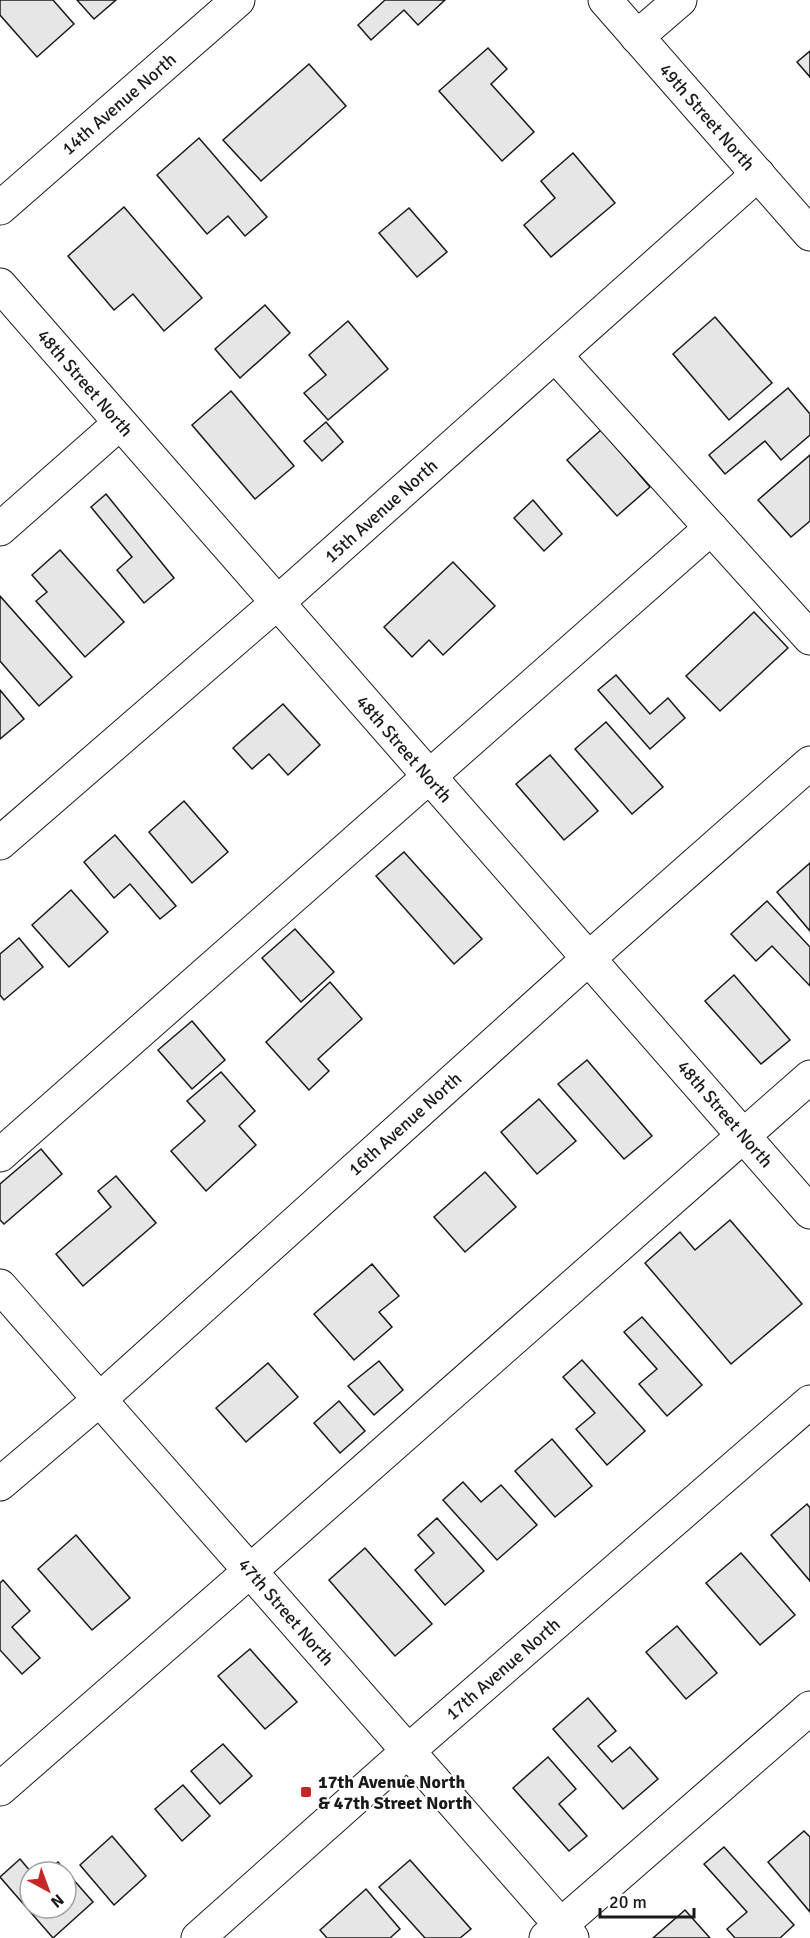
<svg xmlns="http://www.w3.org/2000/svg" width="810" height="1938" font-family="Signika,sans-serif">
<style>
.building{fill:#e6e6e6;stroke:#1a1a1a;stroke-width:1.5}
.lines{fill:none;stroke-linecap:round;stroke-linejoin:round}
.minor-casing{stroke:#1a1a1a;stroke-width:35}
.major-casing{stroke:#1a1a1a;stroke-width:35}
.minor{stroke:#fff;stroke-width:33}
.major{stroke:#fff;stroke-width:33}
.poi-dot{fill:#c62828;stroke:#fff;stroke-width:2}
.labels{text-anchor:middle;dominant-baseline:central;stroke-width:4.5;stroke-linejoin:round;paint-order:stroke}
.street-label{font-size:18px;fill:#1a1a1a;stroke:#fff}
.poi-label{font-size:18px;font-weight:bold;fill:#1a1a1a;stroke:#fff;text-anchor:start}
</style>
<rect width="100%" height="100%" fill="#fff"/>
<!-- building -->
<g class="building">
<polygon points="0,0 53,0 74,24 37,57 0,15"/>
<polygon points="77,0 116,0 94,19"/>
<polygon points="385,0 445,0 418,25 404,10 371,40 358,25"/>
<polygon points="488,48 507,69 491,84 534,132 502,161 439,91"/>
<polygon points="810,51 810,77 797,62"/>
<polygon points="309,64 346,106 261,181 223,140"/>
<polygon points="199,138 267,217 245,236 228,216 207,234 157,175"/>
<polygon points="573,153 615,203 551,257 524,225 555,198 541,181"/>
<polygon points="124,207 202,298 164,331 133,294 114,310 68,256"/>
<polygon points="409,208 447,252 417,277 379,233"/>
<polygon points="265,305 290,333 240,378 215,349"/>
<polygon points="715,317 772,383 729,420 673,354"/>
<polygon points="348,321 388,369 328,420 304,393 326,375 309,355"/>
<polygon points="788,388 810,414 810,435 781,460 765,441 725,474 709,455"/>
<polygon points="231,391 294,466 255,499 192,425"/>
<polygon points="326,422 343,442 322,461 304,441"/>
<polygon points="601,430 650,487 617,516 567,460"/>
<polygon points="810,455 810,521 791,537 758,500"/>
<polygon points="106,494 174,578 144,603 117,570 132,557 91,507"/>
<polygon points="533,500 562,534 544,551 514,518"/>
<polygon points="60,550 124,622 85,657 36,601 47,592 32,575"/>
<polygon points="453,562 495,606 443,655 429,640 412,657 384,627"/>
<polygon points="0,596 72,677 39,706 0,661"/>
<polygon points="754,612 788,648 720,711 686,676"/>
<polygon points="616,675 650,714 668,698 685,718 650,749 598,690"/>
<polygon points="0,690 24,719 0,739"/>
<polygon points="283,704 320,745 288,775 269,754 252,769 233,748"/>
<polygon points="606,722 663,787 632,814 575,749"/>
<polygon points="550,755 598,811 564,840 516,784"/>
<polygon points="184,801 228,852 192,883 149,832"/>
<polygon points="115,835 176,906 160,919 130,884 114,898 84,862"/>
<polygon points="404,852 482,939 454,964 376,876"/>
<polygon points="810,863 810,931 777,892"/>
<polygon points="71,890 108,932 69,967 32,925"/>
<polygon points="767,901 810,947 810,986 772,946 756,961 731,934"/>
<polygon points="295,929 334,972 301,1002 262,958"/>
<polygon points="19,938 43,967 4,1000 0,995 0,954"/>
<polygon points="734,975 790,1040 761,1064 705,1001"/>
<polygon points="330,982 362,1019 318,1059 329,1071 309,1090 266,1042"/>
<polygon points="192,1021 225,1060 192,1089 158,1050"/>
<polygon points="587,1060 652,1136 624,1159 558,1084"/>
<polygon points="221,1072 255,1111 239,1126 256,1145 206,1191 171,1151 205,1121 187,1101"/>
<polygon points="539,1099 576,1141 537,1174 501,1132"/>
<polygon points="41,1149 62,1174 4,1224 0,1220 0,1184"/>
<polygon points="485,1172 516,1207 465,1252 434,1217"/>
<polygon points="116,1176 156,1223 83,1286 56,1254 111,1207 98,1191"/>
<polygon points="730,1220 802,1304 731,1364 645,1263 680,1232 695,1250"/>
<polygon points="372,1264 399,1296 379,1312 392,1327 354,1360 314,1314"/>
<polygon points="642,1317 702,1385 667,1416 639,1384 657,1369 624,1332"/>
<polygon points="582,1360 645,1431 607,1465 576,1429 595,1413 563,1377"/>
<polygon points="379,1361 403,1390 374,1415 348,1386"/>
<polygon points="268,1363 298,1397 246,1442 216,1408"/>
<polygon points="339,1401 365,1431 340,1453 314,1423"/>
<polygon points="552,1439 592,1486 555,1517 515,1471"/>
<polygon points="463,1482 481,1502 501,1485 537,1525 497,1560 443,1500"/>
<polygon points="807,1504 810,1508 810,1581 771,1535"/>
<polygon points="437,1518 484,1571 445,1605 415,1570 434,1553 418,1535"/>
<polygon points="76,1535 130,1598 92,1630 38,1569"/>
<polygon points="365,1548 432,1624 395,1656 329,1580"/>
<polygon points="741,1553 795,1615 760,1645 706,1583"/>
<polygon points="3,1580 30,1611 12,1627 40,1658 22,1674 0,1650 0,1583"/>
<polygon points="677,1626 717,1673 686,1699 646,1652"/>
<polygon points="250,1649 297,1702 265,1729 218,1676"/>
<polygon points="588,1698 616,1731 598,1746 612,1762 630,1747 658,1779 623,1809 553,1729"/>
<polygon points="223,1744 252,1776 220,1804 191,1771"/>
<polygon points="548,1757 576,1789 559,1804 587,1836 569,1851 513,1788"/>
<polygon points="183,1785 210,1816 182,1841 155,1809"/>
<polygon points="804,1831 810,1837 810,1912 768,1862"/>
<polygon points="112,1836 146,1876 114,1905 80,1865"/>
<polygon points="724,1847 794,1925 780,1938 735,1938 727,1929 747,1912 704,1864"/>
<polygon points="20,1859 31,1872 30,1908 66,1908 66,1872 46,1872 58,1862 93,1902 53,1938 0,1877"/>
<polygon points="410,1860 471,1929 460,1938 425,1938 379,1887"/>
<polygon points="366,1889 400,1929 390,1938 327,1938 320,1930"/>
<polygon points="685,1910 710,1938 653,1938"/>
</g>
<g class="lines">
<!-- minor casing -->
<g class="minor-casing">
<g id="minor">
<polyline points="637,37 680,0"/>
<polyline points="0,208 238,0"/>
<polyline points="0,285 810,1212"/>
<polyline points="555,355 810,638"/>
<polyline points="0,529 120,423"/>
<polyline points="0,843 277,603 758,174"/>
<polyline points="0,1155 711,528"/>
<polyline points="0,1286 572,1938"/>
<polyline points="0,1484 99,1400 588,959 810,763"/>
<polyline points="0,1789 250,1571 810,1077"/>
<polyline points="198,1938 408,1751 810,1402"/>
<polyline points="546,1938 810,1708"/>
</g>
</g>
<!-- major casing -->
<g class="major-casing">
<polyline id="major" points="605,0 810,234"/>
</g>
<!-- minor -->
<use href="#minor" class="minor"/>
<!-- major -->
<use href="#major" class="major"/>
</g>
<!-- markers -->
<rect class="poi-dot" x="300" y="1786" width="12" height="12" rx="3"/>
<g class="labels">
<!-- street labels -->
<g class="street-label">
<text transform="translate(119 104) rotate(-41)">14th Avenue North</text>
<text transform="translate(707 117) rotate(49)">49th Street North</text>
<text transform="translate(85 383) rotate(49)">48th Street North</text>
<text transform="translate(381 511) rotate(-42)">15th Avenue North</text>
<text transform="translate(404 749) rotate(49)">48th Street North</text>
<text transform="translate(725 1114) rotate(49)">48th Street North</text>
<text transform="translate(405 1124) rotate(-42)">16th Avenue North</text>
<text transform="translate(286 1612) rotate(49)">47th Street North</text>
<text transform="translate(503 1669) rotate(-41)">17th Avenue North</text>
</g>
<!-- poi labels -->
<g class="poi-label">
<text x="318" y="1782">17th Avenue North<tspan x="318" dy="21">&amp; 47th Street North</tspan></text>
</g>
</g>
<!-- north arrow -->
<g transform="translate(48 1890) rotate(139)"><circle r="28" fill="#ffffff" stroke="#a3a3a3" stroke-width="1.5"/>
<path d="M0-4.5L10 22L0 15L-10 22Z" fill="#c62828"/>
<text y="-9" font-size="16" font-weight="bold" text-anchor="middle" fill="#1a1a1a">N</text>
</g>
<!-- scale -->
<path d="M600 1908v9h94v-9" fill="none" stroke="#1a1a1a" stroke-width="3"/>
<text x="609" y="1908" font-size="18" fill="#1a1a1a" stroke="#ffffff" stroke-width="4.5" paint-order="stroke">20 m</text>
</svg>
